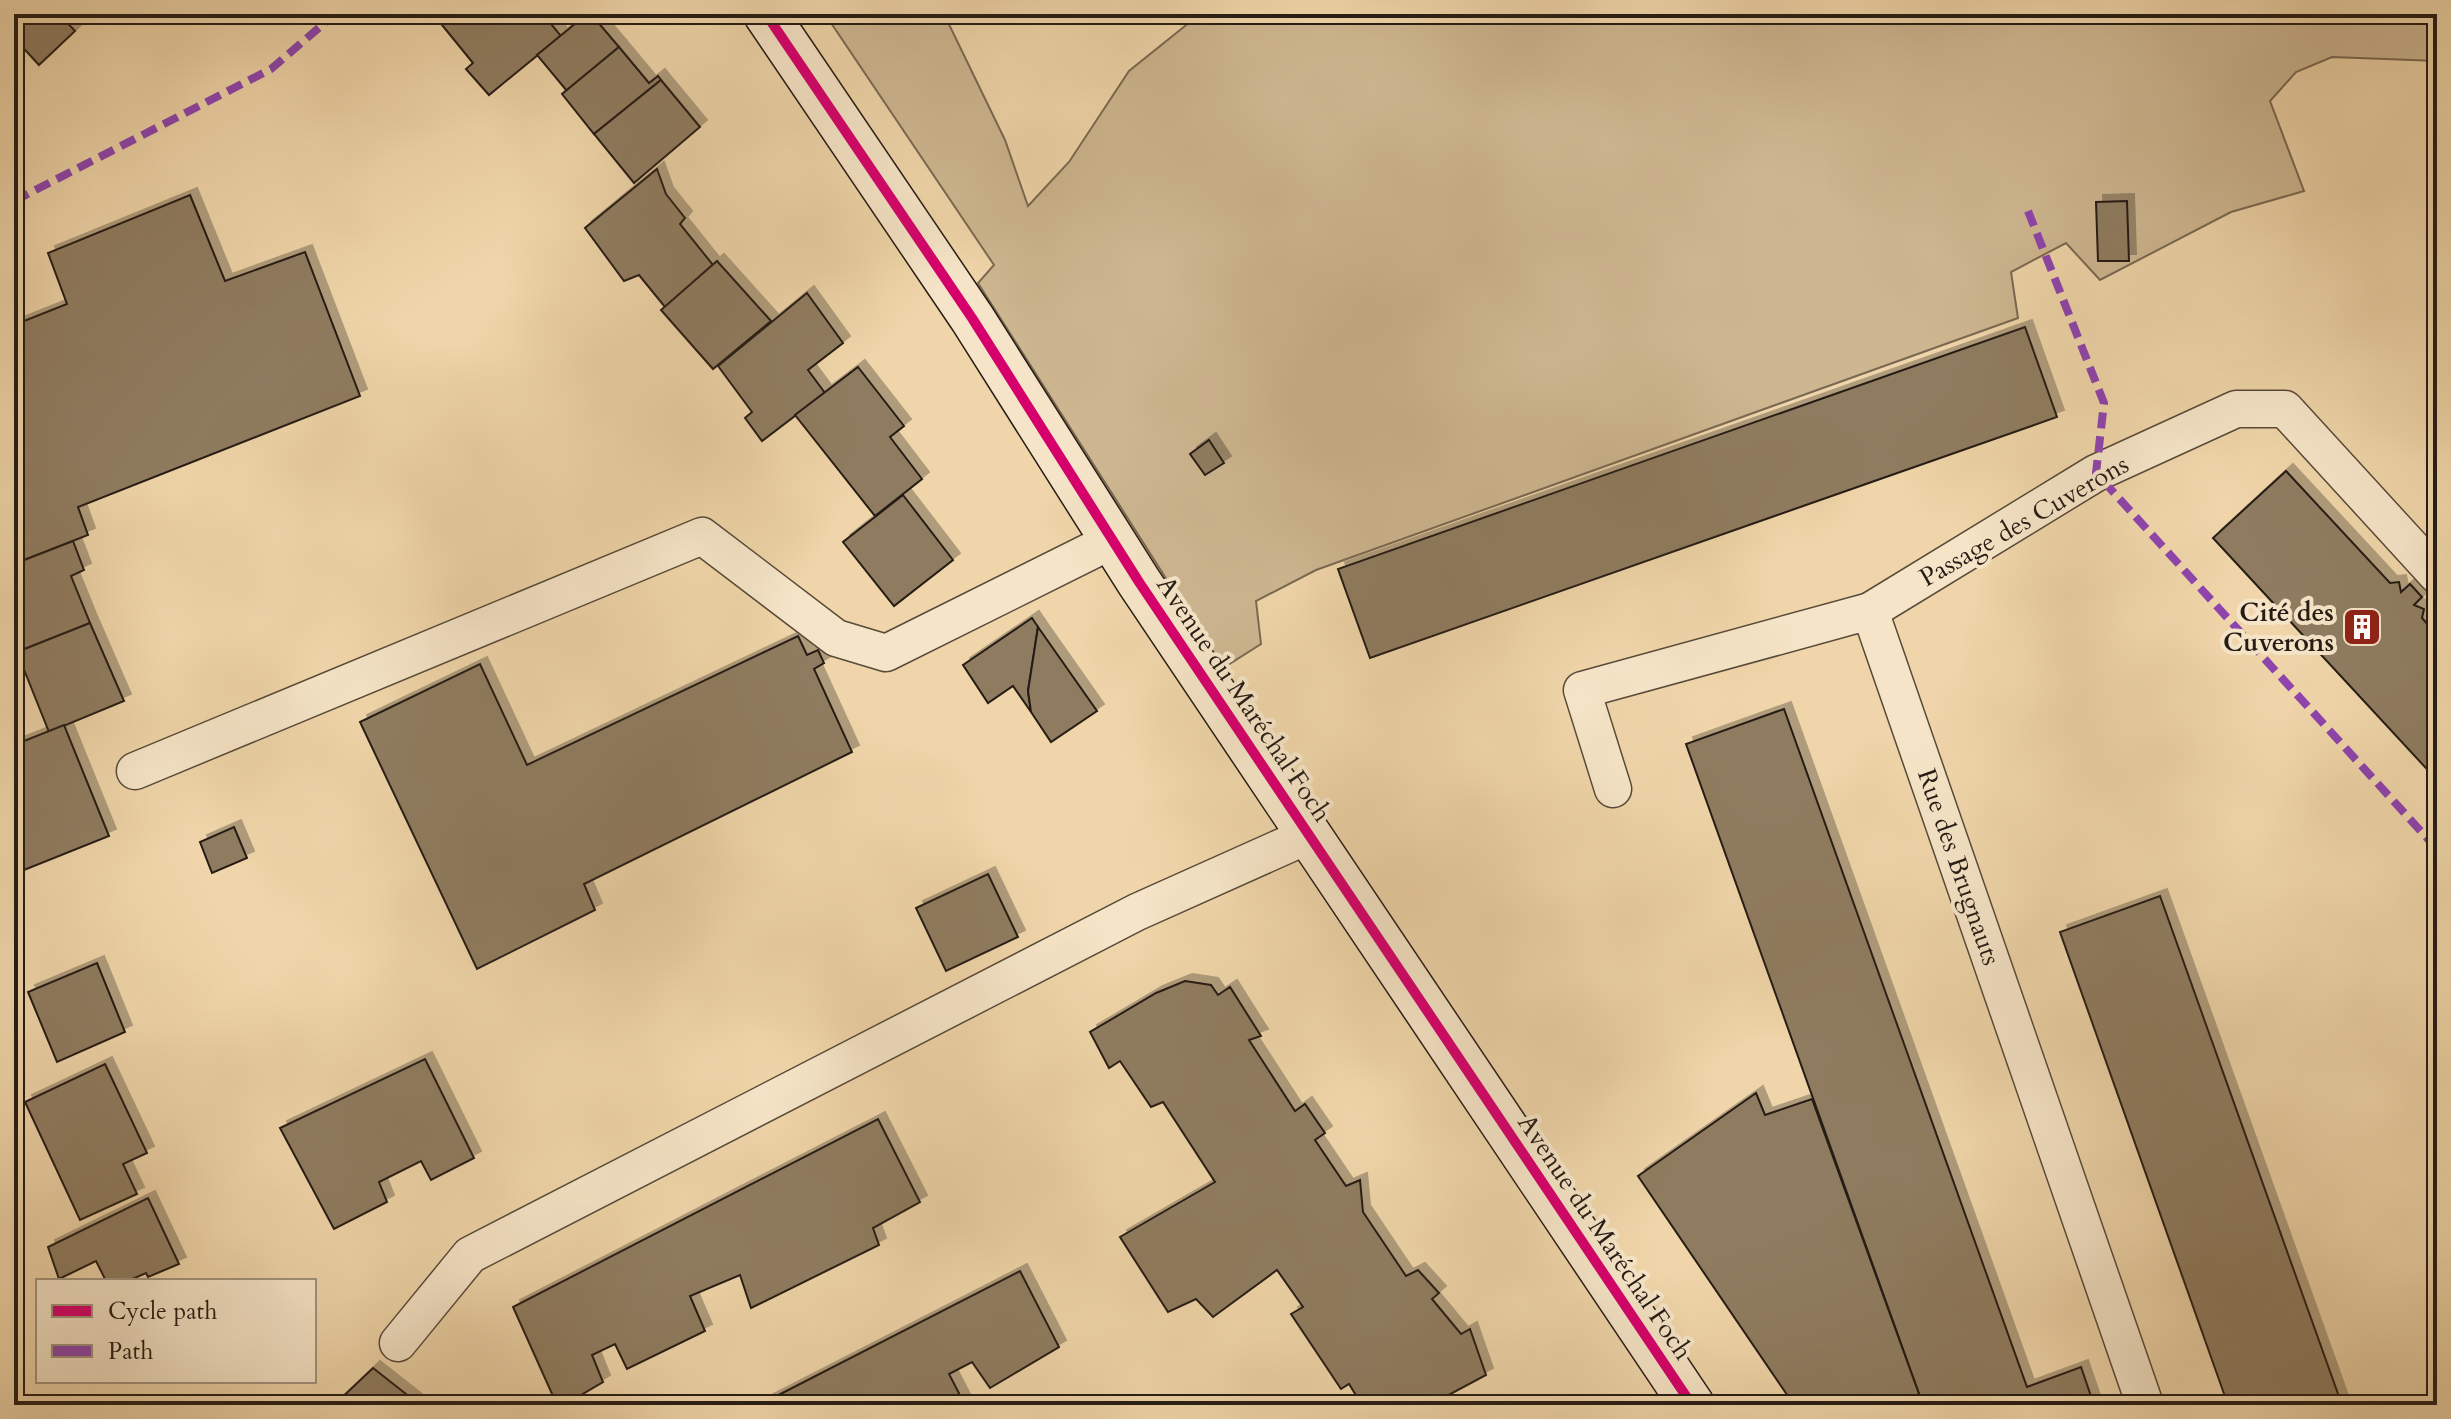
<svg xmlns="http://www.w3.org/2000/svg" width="2451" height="1419" font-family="Cardo,serif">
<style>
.green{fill:#cdb690;stroke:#7a6952;stroke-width:2}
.building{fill:#8f7c61;stroke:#261c14;stroke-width:2;filter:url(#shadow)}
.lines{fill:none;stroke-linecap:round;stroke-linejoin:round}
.service-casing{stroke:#584a39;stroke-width:39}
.secondary-casing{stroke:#261c14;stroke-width:47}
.service{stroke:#f5e4c7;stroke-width:36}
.secondary{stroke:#f5e4c7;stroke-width:44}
.quiet{stroke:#8e44ad;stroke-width:8;stroke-dasharray:16 8;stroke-linecap:butt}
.cycleway-casing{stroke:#f5e4c7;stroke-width:15}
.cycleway{stroke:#d6006c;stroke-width:10}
.labels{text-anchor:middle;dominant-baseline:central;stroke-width:8;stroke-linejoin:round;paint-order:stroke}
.street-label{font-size:26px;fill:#261c14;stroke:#f5e4c7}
.poi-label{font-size:26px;font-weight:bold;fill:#261c14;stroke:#f5e4c7;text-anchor:end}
</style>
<defs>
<filter id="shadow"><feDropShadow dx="7" dy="-7" stdDeviation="0" flood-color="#0004"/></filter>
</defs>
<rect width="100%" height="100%" fill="#efd5a9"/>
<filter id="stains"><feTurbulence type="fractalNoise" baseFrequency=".0025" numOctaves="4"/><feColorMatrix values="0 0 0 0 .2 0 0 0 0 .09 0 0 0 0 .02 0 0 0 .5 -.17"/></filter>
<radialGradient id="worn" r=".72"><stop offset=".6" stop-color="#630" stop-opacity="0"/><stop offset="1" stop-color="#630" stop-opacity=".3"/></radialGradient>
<!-- green -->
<polygon class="green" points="825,14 944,14 1005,140 1028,206 1069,162 1129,71 1200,14 2437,14 2437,61 2332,57 2296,72 2270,101 2304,191 2231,212 2100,280 2066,243 2011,272 2018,318 1316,570 1256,601 1261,644 1223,668 978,283 994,265"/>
<!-- building -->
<g class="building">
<polygon points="14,14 59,14 75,31 39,65 14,38"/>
<polygon points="433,14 543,14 561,36 489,95 466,69 473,63"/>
<polygon points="587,14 591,14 619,47 567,91 537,55"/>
<polygon points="619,47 649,83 658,76 661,80 594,134 562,94"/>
<polygon points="661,80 700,127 634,183 594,134"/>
<polygon points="657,169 666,194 685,218 680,224 713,265 665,307 639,275 624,281 585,228"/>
<polygon points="190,195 225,281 305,252 360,396 78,507 88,535 14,564 14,325 67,304 48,253"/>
<polygon points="2127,201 2129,261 2098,261 2096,202"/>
<polygon points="717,261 771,321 713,369 661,310"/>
<polygon points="807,293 843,343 808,370 825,393 762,441 745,418 752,412 718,366"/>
<polygon points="2025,327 2057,417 1370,658 1338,569"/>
<polygon points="858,367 904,426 890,437 922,479 875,516 795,415"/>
<polygon points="1209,440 1224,463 1205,475 1190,454"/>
<polygon points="2286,471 2390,583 2399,582 2401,592 2410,584 2422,597 2414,605 2424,609 2422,618 2437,635 2437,780 2213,538"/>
<polygon points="903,495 953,560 894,606 843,542"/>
<polygon points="73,541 84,570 71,576 90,623 17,652 14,643 14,564"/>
<polygon points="1032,618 1038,627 1028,691 1031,712 1013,686 988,703 963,665"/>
<polygon points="90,623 124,701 49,732 17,652"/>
<polygon points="1038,627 1097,711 1051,742 1031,712 1028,691"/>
<polygon points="798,636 807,655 818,650 824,663 814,669 852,752 584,884 595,910 477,969 360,722 480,664 527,765"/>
<polygon points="1784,709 2027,1387 2081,1367 2094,1405 1923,1405 1686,744"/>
<polygon points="64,725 109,836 14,874 14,745"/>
<polygon points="234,827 247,858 212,873 200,842"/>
<polygon points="988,874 1018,937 946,971 916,908"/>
<polygon points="2160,896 2342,1405 2228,1405 2217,1374 2060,932"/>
<polygon points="97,963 125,1032 57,1062 28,992"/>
<polygon points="1185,981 1211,985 1218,995 1230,987 1261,1036 1249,1040 1295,1111 1305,1104 1325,1133 1315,1140 1346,1186 1360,1180 1363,1212 1406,1276 1418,1270 1439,1293 1432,1299 1461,1334 1470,1329 1486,1375 1430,1405 1362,1405 1349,1384 1341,1389 1291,1314 1303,1307 1277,1270 1213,1317 1196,1299 1168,1312 1120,1237 1215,1182 1163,1102 1151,1107 1120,1061 1109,1068 1090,1032 1156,993"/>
<polygon points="425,1059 474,1158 431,1180 421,1161 379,1182 387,1202 334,1229 280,1128"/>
<polygon points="105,1064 147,1153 123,1164 137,1194 80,1220 25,1102"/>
<polygon points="1756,1093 1765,1115 1812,1099 1923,1405 1794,1405 1638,1176"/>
<polygon points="878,1119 920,1202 873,1228 879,1245 751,1308 740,1275 690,1296 705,1331 627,1369 615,1344 592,1355 603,1382 564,1405 557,1405 513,1307"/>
<polygon points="148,1198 179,1264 148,1277 146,1273 128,1281 106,1281 96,1261 59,1279 48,1247"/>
<polygon points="1020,1271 1059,1347 990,1388 972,1362 949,1374 963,1401 955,1405 759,1405"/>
<polygon points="373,1368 420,1405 334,1405"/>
</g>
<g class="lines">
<!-- service casing -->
<g class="service-casing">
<g id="service">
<polyline points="1870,611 2096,473 2236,409 2285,409 2437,575"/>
<polyline points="135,771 702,536 836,638 886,653 1113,540"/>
<polyline points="1613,789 1582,690 1870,611 2145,1405"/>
<polyline points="398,1343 470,1255 1137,912 1309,835"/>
</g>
</g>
<!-- secondary casing -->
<g class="secondary-casing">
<polyline id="secondary" points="766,14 972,318 1139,582 1692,1405"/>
</g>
<!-- service -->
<use href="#service" class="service"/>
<!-- secondary -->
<use href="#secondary" class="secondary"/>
<!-- quiet -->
<g class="quiet">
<polyline points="14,201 271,69 335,14"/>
<polyline points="2028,211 2104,403 2096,473 2437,849"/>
</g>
<!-- cycleway casing -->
<g class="cycleway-casing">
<polyline id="cycleway" points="766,14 972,318 1139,582 1692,1405"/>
</g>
<!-- cycleway -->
<use href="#cycleway" class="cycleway"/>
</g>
<!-- icons -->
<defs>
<g id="building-square" transform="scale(2)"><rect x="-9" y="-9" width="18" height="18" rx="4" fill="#8f2418" stroke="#f5e4c7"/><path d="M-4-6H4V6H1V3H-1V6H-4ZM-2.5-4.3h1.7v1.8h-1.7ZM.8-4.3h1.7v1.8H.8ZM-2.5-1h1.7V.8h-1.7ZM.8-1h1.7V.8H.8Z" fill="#fff"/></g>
</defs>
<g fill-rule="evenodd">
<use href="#building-square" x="2362" y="627"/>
</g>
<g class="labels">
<!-- street labels -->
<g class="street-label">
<text transform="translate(2024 521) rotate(-30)">Passage des Cuverons</text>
<text transform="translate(1244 699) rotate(56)">Avenue du Maréchal Foch</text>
<text transform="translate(1959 867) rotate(71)">Rue des Brugnauts</text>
<text transform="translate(1605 1237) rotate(56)">Avenue du Maréchal Foch</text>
</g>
<!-- poi labels -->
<g class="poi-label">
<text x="2334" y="612">Cité des<tspan x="2334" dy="30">Cuverons</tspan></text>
</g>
</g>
<!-- margin -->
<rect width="2451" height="1419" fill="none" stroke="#efd5a9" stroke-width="48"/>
<rect x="16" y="16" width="2419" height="1387" fill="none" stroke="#261c14" stroke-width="4"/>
<rect x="24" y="24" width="2403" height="1371" fill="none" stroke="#261c14" stroke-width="2"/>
<!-- legend -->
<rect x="36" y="1279" width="280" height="104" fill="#f5e4c7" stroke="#a2947f" stroke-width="2"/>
<rect x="52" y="1305" width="40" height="12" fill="#d6006c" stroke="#a2947f" stroke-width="2"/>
<text x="108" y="1319" font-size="24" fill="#261c14">Cycle path</text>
<rect x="52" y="1345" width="40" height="12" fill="#8e44ad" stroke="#a2947f" stroke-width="2"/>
<text x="108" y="1359" font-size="24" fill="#261c14">Path</text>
<rect width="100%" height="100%" filter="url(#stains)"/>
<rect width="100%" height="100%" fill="url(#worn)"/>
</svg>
